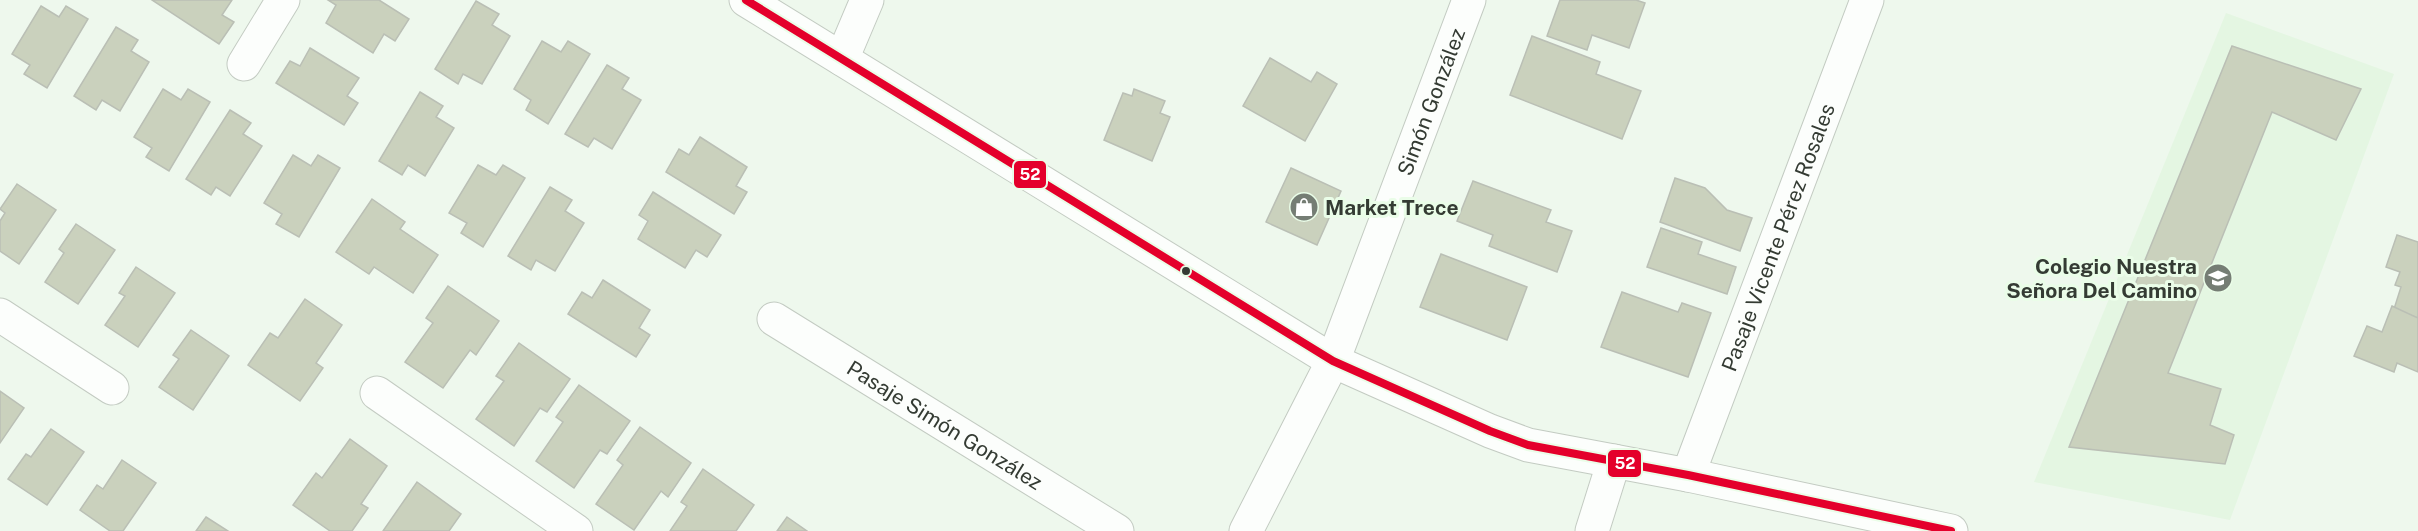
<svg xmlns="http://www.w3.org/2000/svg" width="2418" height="531" font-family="'Public Sans',sans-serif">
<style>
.built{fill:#e4f6e2}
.building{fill:#cad1bd;stroke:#babfb5;stroke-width:1.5}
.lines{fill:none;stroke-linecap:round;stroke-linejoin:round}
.minor-casing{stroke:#c3cbc2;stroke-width:35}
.tertiary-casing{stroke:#c3cbc2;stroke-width:35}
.minor{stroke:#fcfefc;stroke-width:33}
.tertiary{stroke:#fcfefc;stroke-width:33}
.bus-1-casing{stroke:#eafde8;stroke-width:12}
.bus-1{stroke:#e4002b;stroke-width:8}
.bus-dot{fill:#343b33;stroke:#eafde8;stroke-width:2}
.labels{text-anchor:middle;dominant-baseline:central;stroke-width:6;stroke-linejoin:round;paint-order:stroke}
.street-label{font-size:21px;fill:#343b33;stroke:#eafde8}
.poi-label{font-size:21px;font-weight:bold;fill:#343b33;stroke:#eafde8;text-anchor:start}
.line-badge{stroke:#eafde8;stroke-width:2}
.badge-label{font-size:16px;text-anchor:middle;font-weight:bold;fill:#fff}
</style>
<rect width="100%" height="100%" fill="#eef8ed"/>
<!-- built -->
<polygon class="built" points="2226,13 2394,74 2230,520 2034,482"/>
<!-- building -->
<g class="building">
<polygon points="152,0 232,0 222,15 234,22 219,44"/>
<polygon points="328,0 379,0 409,19 395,41 384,34 373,53 326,23 336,5"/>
<polygon points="1560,0 1636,0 1645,3 1629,48 1592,35 1587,50 1547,36"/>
<polygon points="476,1 499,14 492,25 510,36 482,84 463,74 458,84 435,69"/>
<polygon points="41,6 59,17 66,6 88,19 47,88 24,74 30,65 12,54"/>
<polygon points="116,27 138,40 131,51 149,62 120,111 102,100 96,110 74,96"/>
<polygon points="1532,36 1600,62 1596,74 1641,91 1622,139 1510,95"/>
<polygon points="542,41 561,52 568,41 590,54 548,124 526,110 531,100 514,89"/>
<polygon points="2232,46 2361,89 2336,140 2272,112 2168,373 2221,389 2210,425 2234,435 2225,464 2069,447"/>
<polygon points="310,48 359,78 347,96 358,103 344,125 276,83 290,61 300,66"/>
<polygon points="1270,58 1311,82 1317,72 1337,84 1305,141 1243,106"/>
<polygon points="607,65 629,78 622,89 641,100 612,149 594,138 588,147 565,134"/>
<polygon points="163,89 181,100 188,89 210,102 169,171 146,157 152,148 134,137"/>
<polygon points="1134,89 1165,101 1160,113 1170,117 1152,161 1104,140 1123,93 1132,96"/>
<polygon points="420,92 443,106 436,117 454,128 425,176 408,165 402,175 379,161"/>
<polygon points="230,110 251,123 243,134 262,146 230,196 216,187 211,195 186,179"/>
<polygon points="700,137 747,167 736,186 747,192 734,214 666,172 679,149 689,155"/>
<polygon points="293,155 311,166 318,155 340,168 299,237 276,224 282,214 264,203"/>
<polygon points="478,165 496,175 503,165 525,178 483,247 461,233 467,223 449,213"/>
<polygon points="1291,168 1341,191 1317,245 1266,222"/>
<polygon points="1675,178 1705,188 1727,210 1752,218 1740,251 1660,222"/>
<polygon points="1473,181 1551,210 1546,222 1572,231 1557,272 1489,246 1493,235 1457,221"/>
<polygon points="17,184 56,210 19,264 0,251 0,221 5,213 0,209"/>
<polygon points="550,187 572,200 565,211 584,223 555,271 536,260 531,270 508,256"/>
<polygon points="653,192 721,235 707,257 696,250 685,268 638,239 648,221 639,215"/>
<polygon points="372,199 405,222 400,229 438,255 413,293 374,267 369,274 336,252"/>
<polygon points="76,224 115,250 78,304 45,282 64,253 59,249"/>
<polygon points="1661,228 1702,242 1698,254 1736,267 1727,294 1647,267"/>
<polygon points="2397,235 2418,242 2418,318 2394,309 2401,287 2395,285 2400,272 2386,267"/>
<polygon points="1441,254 1527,287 1507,340 1420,307"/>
<polygon points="136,267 175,293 138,347 105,325 125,296 119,293"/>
<polygon points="603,280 650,310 639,328 650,335 636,357 568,314 582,292 592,298"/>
<polygon points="448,286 499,321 476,355 470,350 443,388 405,362 433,323 426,318"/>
<polygon points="1622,292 1678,312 1682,303 1711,313 1688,377 1601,347"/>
<polygon points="305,299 342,325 316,363 323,368 300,401 248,365 270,333 278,338"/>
<polygon points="2392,306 2418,318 2418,372 2397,363 2394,372 2354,356 2367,326 2382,332"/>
<polygon points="191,330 229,356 193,410 159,387 179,359 173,355"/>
<polygon points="519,343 570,379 547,412 540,408 514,446 476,419 504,381 496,376"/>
<polygon points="579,385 630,421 607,454 600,450 574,488 536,461 563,422 556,417"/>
<polygon points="0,391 24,408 0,443"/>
<polygon points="640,427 691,463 668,497 661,491 634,530 596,504 623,465 617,460"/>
<polygon points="51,429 84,452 47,505 8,479 26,454 31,457"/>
<polygon points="350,439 387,466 361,504 368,508 352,531 330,531 293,505 316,473 322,478"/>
<polygon points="122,460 156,483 123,531 110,531 80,510 97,485 103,489"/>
<polygon points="703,469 754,505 736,531 670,531 687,506 681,502"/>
<polygon points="417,482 461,514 449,531 383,531"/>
<polygon points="206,517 228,531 196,531"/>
<polygon points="787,517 807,531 777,531"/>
</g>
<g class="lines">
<!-- minor casing -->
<g class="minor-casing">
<g id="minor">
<polyline points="842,59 867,0"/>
<polyline points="244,64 283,0"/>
<polyline points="0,315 112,388"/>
<path id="s1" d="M774 319 1117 531"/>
<polyline points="377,393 576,531"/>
<path id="s2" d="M1688 475 1867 0"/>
<path id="s3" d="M1246 531 1333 361 1469 0"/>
<polyline points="1592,531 1614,461"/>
</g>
</g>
<!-- tertiary casing -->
<g class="tertiary-casing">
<polyline id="tertiary" points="746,0 1333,361 1490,431 1528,445 1688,475 1951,531"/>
</g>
<!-- minor -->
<use href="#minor" class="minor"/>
<!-- tertiary -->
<use href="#tertiary" class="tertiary"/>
<!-- bus-1 casing -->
<g class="bus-1-casing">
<polyline id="bus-1" points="746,0 1333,361 1490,431 1528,445 1688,475 1951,531"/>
</g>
<!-- bus-1 -->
<use href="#bus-1" class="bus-1"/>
</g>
<!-- icons -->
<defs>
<g id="shop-disc" transform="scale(1.5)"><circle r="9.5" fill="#757d74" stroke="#eafde8"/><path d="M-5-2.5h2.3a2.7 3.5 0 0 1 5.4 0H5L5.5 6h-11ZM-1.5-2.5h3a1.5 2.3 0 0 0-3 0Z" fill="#fff"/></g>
<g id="school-disc" transform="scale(1.5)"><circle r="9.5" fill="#757d74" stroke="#eafde8"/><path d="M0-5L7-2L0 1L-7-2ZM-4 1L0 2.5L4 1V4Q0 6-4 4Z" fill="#fff"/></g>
</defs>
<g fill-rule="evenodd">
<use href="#shop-disc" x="1304" y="207"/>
<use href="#school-disc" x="2218" y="278"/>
</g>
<!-- markers -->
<circle class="bus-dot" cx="1186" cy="271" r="5"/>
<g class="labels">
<!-- street labels -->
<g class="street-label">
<text stroke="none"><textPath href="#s3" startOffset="468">Simón González</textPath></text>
<text stroke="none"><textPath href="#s2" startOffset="254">Pasaje Vicente Pérez Rosales</textPath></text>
<text stroke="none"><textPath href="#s1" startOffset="201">Pasaje Simón González</textPath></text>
</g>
<!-- poi labels -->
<g class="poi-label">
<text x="1325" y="207">Market Trece</text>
<text x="2197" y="266" text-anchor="end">Colegio Nuestra<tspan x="2197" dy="24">Señora Del Camino</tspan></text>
</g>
</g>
<g class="line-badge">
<rect x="1013" y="160" width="34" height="29" rx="6" fill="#e4002b"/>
<rect x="1607" y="449" width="35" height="29" rx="6" fill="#e4002b"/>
</g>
<g class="badge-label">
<text x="1030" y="180">52</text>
<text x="1625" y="469">52</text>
</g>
</svg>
